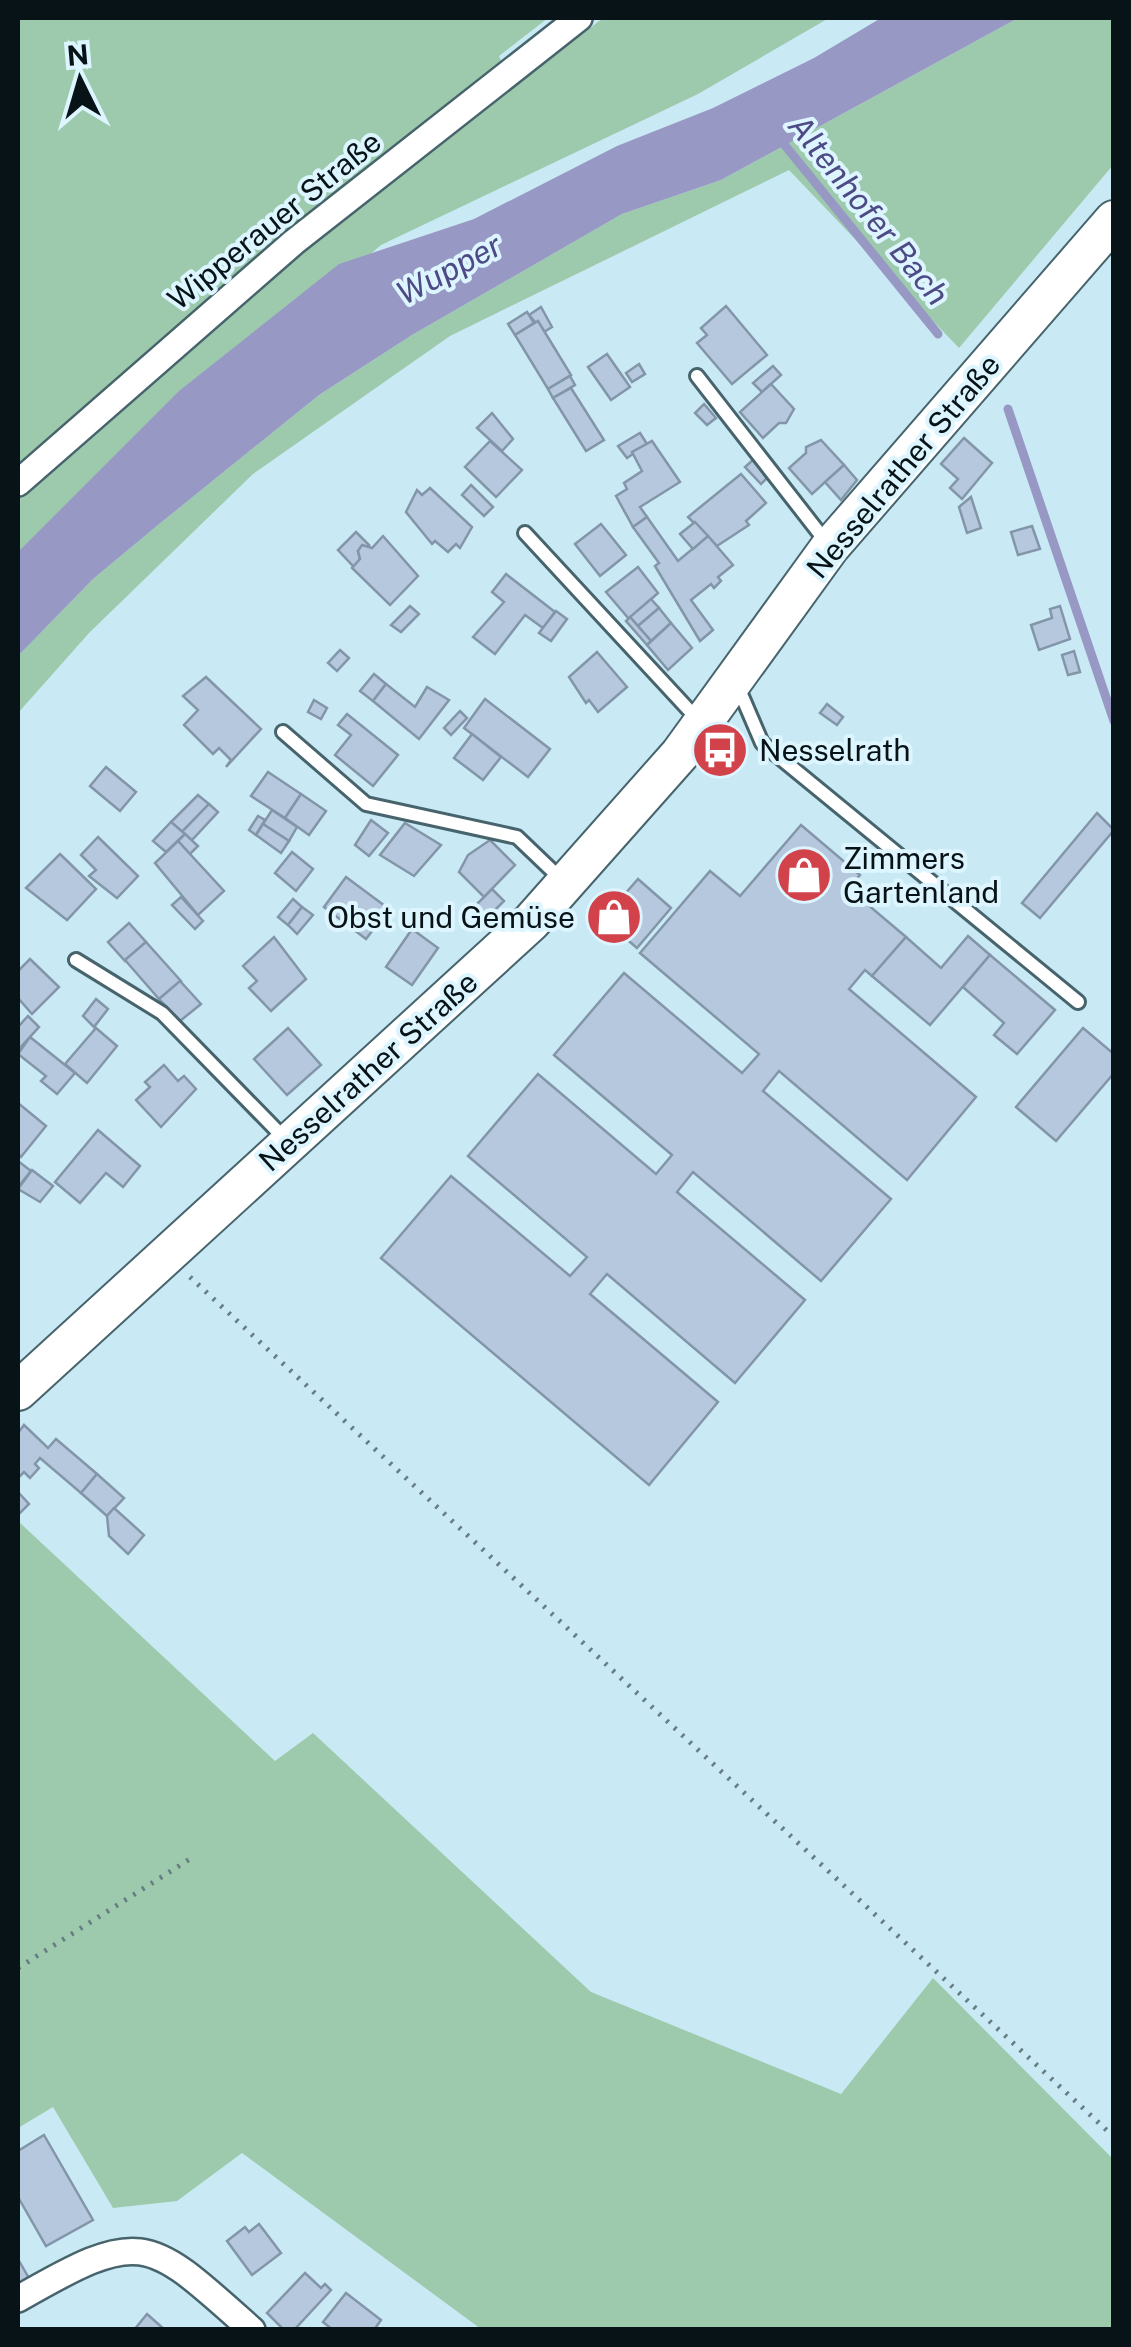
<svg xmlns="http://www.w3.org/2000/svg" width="1131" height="2347" font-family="'Public Sans',sans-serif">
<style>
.green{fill:#9dcaac}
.water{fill:#9898c5}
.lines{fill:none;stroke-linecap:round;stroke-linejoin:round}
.stream{stroke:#9898c5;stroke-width:9}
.building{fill:#b5c8dd;stroke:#8395a9;stroke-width:2.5}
.service-casing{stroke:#47646d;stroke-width:18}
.minor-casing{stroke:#47646d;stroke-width:30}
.secondary-casing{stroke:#47646d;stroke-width:42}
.path{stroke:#677d84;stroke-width:5;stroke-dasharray:2.5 8;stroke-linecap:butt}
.service{stroke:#fff;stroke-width:12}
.minor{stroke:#fff;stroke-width:25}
.secondary{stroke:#fff;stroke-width:38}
.labels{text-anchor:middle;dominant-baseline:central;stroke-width:8;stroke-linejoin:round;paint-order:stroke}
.street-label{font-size:30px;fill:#071316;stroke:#dcf5fe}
.poi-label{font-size:30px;fill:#071316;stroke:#dcf5fe;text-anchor:start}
.water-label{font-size:32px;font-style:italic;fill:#4d4a85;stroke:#dcf5fe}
</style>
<rect width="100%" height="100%" fill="#c9e9f4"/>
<!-- green -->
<g class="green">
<polygon points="18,18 548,18 499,56 513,88 603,18 829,18 698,94 381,245 51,531 18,567"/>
<polygon points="1018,18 1113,18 1113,165 959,348 789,170 450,336 253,474 89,633 18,713 18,656 93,579 158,525 319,395 412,335 622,214 721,180"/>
<polygon points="18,1521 275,1761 313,1733 591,1992 841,2094 933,1978 1113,2159 1113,2329 481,2329 242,2153 177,2201 113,2208 53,2107 18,2128"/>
</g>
<!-- water -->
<polygon class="water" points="881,18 1018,18 721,180 622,214 412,335 319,395 158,525 93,579 18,656 18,552 179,391 339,264 474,219 617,146 713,108 814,58"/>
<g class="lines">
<!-- stream -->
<g class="stream">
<polyline points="779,138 938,334"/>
<polyline points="1008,409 1114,721"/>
</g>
</g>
<!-- building -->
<g class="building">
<polygon points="726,306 767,355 732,384 697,343 707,335 701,328"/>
<polygon points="541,307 552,327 544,332 529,315"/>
<polygon points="527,312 534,323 515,335 508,324"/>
<polygon points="538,321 571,375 548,389 515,335"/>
<polygon points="607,354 630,387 611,400 588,367"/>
<polygon points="639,364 645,374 632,382 626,373"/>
<polygon points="773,366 781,375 762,392 753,383"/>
<polygon points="570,376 575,385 553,398 548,389"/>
<polygon points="771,384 794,409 786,423 779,423 763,438 740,412"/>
<polygon points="571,388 604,440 586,451 553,398"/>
<polygon points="704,404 716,418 707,425 695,413"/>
<polygon points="492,413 513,439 502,451 477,428"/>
<polygon points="640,433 647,444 627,458 618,446"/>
<polygon points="964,438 992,463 962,499 950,488 958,479 941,464"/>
<polygon points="821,440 844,465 812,494 789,468 806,453 806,447"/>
<polygon points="490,441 522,470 496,497 465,467"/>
<polygon points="652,441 680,482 640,507 647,517 633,527 616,496 627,489 624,483 642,471 632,452"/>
<polygon points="755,458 770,475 761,484 745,467"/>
<polygon points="844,465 857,480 841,500 825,482"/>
<polygon points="741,474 766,503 746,521 749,525 717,546 688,517"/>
<polygon points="471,485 493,507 484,516 462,495"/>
<polygon points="430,488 472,527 460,548 456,544 448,552 435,541 432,544 406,512 417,490 422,495"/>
<polygon points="971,497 981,528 967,533 959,507"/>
<polygon points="647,517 678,561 708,536 733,565 718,577 721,581 714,588 711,584 691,600 713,630 700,641 655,566 659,563 633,527"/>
<polygon points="695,522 708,536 693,549 680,534"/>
<polygon points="601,524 626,555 600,576 575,544"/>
<polygon points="1032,526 1040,549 1018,555 1011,532"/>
<polygon points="356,532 369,545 358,551 360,559 354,567 338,550"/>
<polygon points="383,536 418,576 390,605 352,568 360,559 358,551 362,545 372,548"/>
<polygon points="638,567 658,593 629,619 606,592"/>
<polygon points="506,574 555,612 543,628 525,615 495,654 473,637 504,602 492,592"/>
<polygon points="651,599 659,608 638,626 630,617"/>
<polygon points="410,606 419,614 401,632 391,625"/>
<polygon points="1060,606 1070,639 1039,650 1031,625 1052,618 1050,609"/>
<polygon points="659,608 671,623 651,641 638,626"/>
<polygon points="556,611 567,619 551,641 539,633"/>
<polygon points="630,617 651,641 647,645 626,621"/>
<polygon points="671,623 692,648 668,670 647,645"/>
<polygon points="340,650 349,658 337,671 328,663"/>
<polygon points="1074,651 1080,672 1068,675 1062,655"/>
<polygon points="597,652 627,687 598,712 589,700 586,703 569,677"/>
<polygon points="374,674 386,684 373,701 360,691"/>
<polygon points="206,677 261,729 226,767 231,760 219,748 213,754 184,725 198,710 183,696"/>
<polygon points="386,684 415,707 427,687 449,700 419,739 373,701"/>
<polygon points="485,699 550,749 528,777 464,728"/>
<polygon points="314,700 327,708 321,719 308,712"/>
<polygon points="827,704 843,717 837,725 820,713"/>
<polygon points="460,711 467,718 451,735 444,728"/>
<polygon points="347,714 398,755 373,786 335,755 351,735 338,725"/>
<polygon points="472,734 501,757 483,780 454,758"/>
<polygon points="106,767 136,792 120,811 90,786"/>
<polygon points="268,772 301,794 285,818 251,796"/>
<polygon points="301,794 326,811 309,835 285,818"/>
<polygon points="198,795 209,804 182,832 171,822"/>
<polygon points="209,804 218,812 192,840 182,832"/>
<polygon points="272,810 297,827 289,841 263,824"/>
<polygon points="1097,813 1114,830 1040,918 1022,903"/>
<polygon points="258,816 265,820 256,835 249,830"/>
<polygon points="371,820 388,833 369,856 355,845"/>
<polygon points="171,822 185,834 166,852 153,841"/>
<polygon points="405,823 441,845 414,876 380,855"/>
<polygon points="263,824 289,841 281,853 256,835"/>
<polygon points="801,825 860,875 848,888 906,937 872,976 865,970 849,989 976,1097 907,1180 779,1071 763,1091 891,1199 821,1281 693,1172 677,1192 805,1300 735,1383 607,1274 590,1294 718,1402 649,1485 381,1258 451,1176 570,1276 587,1257 468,1156 538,1074 656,1174 672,1155 554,1055 624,973 742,1073 759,1054 640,953 710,871 740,896"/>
<polygon points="185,834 198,846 190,854 178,841"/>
<polygon points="98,837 138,876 117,898 89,876 96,870 81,855"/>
<polygon points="490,840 515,865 484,897 459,872 468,855"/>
<polygon points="178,841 224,891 198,915 155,863"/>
<polygon points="292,852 313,869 296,891 275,873"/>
<polygon points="60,854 96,889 67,920 26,888"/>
<polygon points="346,877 389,909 366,939 324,907"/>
<polygon points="638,879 671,908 637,948 603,919"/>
<polygon points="492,889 504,901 485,920 473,908"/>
<polygon points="181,897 203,921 195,929 172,905"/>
<polygon points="293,899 302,907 288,925 278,917"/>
<polygon points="302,907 313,915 297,934 288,925"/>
<polygon points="129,923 146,942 125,961 108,942"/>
<polygon points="412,929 438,948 412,985 386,967"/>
<polygon points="968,936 990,955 930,1025 872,976 906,937 941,968"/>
<polygon points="274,937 306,979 271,1011 249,988 257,981 243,966"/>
<polygon points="146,942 181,981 159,999 125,960"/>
<polygon points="990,955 1055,1010 1017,1054 994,1035 1004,1023 963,987"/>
<polygon points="30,959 59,987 32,1014 18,998 18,971"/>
<polygon points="180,981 201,1004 180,1021 159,999"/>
<polygon points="96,999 108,1009 94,1027 83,1016"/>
<polygon points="28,1016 39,1027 18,1050 18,1027"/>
<polygon points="96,1028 117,1046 87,1083 65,1064"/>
<polygon points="288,1028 321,1065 287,1095 254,1059"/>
<polygon points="1083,1028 1114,1054 1114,1073 1056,1141 1016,1107"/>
<polygon points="30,1037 75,1073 57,1094 41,1081 46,1076 18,1054"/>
<polygon points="164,1065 178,1081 184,1076 196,1089 161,1127 136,1100 150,1087 145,1082"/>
<polygon points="18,1103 46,1126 21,1157 18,1154"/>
<polygon points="98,1130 140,1166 123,1187 106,1173 80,1203 55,1182"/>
<polygon points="18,1161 31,1171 18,1187"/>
<polygon points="32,1170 53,1186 40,1202 18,1189"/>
<polygon points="24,1425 48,1448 56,1439 97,1474 81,1493 40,1458 35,1464 39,1468 30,1478 24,1472 18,1478 18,1433"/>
<polygon points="97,1474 124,1498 107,1516 81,1493"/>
<polygon points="18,1492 29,1504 19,1514 18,1512"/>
<polygon points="114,1508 144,1535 128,1554 109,1536 107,1516"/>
<polygon points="44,2135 93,2220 46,2246 18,2197 18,2151"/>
<polygon points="259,2224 281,2253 252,2275 227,2241 245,2227 249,2232"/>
<polygon points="18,2259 30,2280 18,2287"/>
<polygon points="305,2273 321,2288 325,2284 331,2290 294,2330 284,2330 267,2313"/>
<polygon points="346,2293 381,2320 374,2330 333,2330 323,2322"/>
<polygon points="147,2314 165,2330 134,2330"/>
</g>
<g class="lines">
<!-- service casing -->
<g class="service-casing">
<g id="service">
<polyline points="697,376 827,543"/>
<polyline points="525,533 700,722"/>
<polyline points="738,687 762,743 1078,1002"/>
<polyline points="283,732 366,804 517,837 562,880"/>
<polyline points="76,960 162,1013 287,1141"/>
</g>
</g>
<!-- minor casing -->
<g class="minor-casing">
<g id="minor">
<polyline points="18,483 294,242 579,18"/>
<path d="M18 2299C143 2227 147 2236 252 2330"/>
</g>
</g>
<!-- secondary casing -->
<g class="secondary-casing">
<polyline id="secondary" points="18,1391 531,922 680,754 830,547 1114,220"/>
</g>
<!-- path -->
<g class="path">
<polyline points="190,1277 1114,2137"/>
<polyline points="18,1968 190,1859"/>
</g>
<!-- service -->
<use href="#service" class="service"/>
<!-- minor -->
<use href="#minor" class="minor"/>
<!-- secondary -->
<use href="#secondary" class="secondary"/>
</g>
<!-- icons -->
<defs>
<g id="bus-disc" transform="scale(2.875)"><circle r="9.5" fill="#d2424b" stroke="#dcf5fe"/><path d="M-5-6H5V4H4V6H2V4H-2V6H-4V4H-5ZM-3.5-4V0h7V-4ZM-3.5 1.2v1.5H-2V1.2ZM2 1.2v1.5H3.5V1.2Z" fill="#fff"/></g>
<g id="shop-disc" transform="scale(2.875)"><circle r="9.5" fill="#d2424b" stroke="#dcf5fe"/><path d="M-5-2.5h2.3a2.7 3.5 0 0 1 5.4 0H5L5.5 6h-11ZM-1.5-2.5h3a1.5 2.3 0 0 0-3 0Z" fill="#fff"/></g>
</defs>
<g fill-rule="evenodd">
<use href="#bus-disc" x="720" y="750"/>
<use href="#shop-disc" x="804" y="875"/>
<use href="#shop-disc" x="614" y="917"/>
</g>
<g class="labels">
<!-- street labels -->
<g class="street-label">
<text transform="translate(274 220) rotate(-39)">Wipperauer Straße</text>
<text transform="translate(903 466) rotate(-50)">Nesselrather Straße</text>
<text transform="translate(368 1071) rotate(-42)">Nesselrather Straße</text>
</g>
<!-- poi labels -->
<g class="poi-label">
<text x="759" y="750">Nesselrath</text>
<text x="843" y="858">Zimmers<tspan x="843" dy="34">Gartenland</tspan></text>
<text x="575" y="917" text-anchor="end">Obst und Gemüse</text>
</g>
<!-- water labels -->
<g class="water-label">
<text transform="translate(869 210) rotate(51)">Altenhofer Bach</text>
<text transform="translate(449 269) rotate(-28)">Wupper</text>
</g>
</g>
<!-- border -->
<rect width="1131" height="2347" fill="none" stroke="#071316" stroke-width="40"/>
<!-- north arrow -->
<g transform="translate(80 80) rotate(355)" stroke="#dcf5fe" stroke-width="8" paint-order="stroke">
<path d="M0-8L18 38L0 25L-18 38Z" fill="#071316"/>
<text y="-15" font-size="28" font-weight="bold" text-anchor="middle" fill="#071316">N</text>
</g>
</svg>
